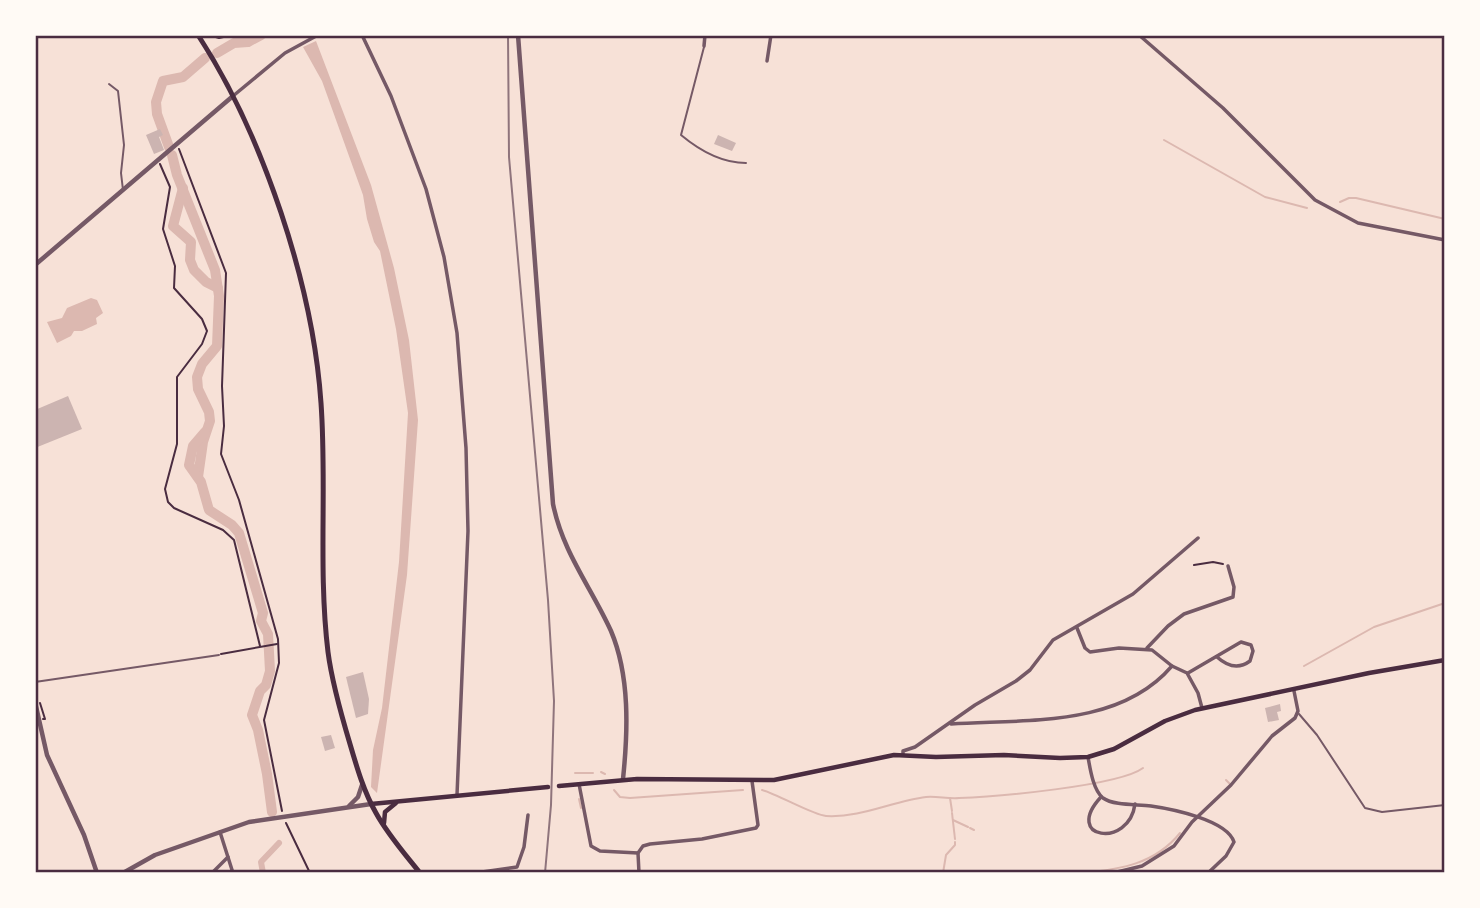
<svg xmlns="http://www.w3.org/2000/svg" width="1480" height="908" font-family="'Space Grotesk',sans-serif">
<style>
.water{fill:#dcb8b0}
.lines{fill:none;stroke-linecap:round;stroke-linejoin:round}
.stream{stroke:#dcb8b0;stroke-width:2}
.canal{stroke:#dcb8b0;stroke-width:6}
.river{stroke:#dcb8b0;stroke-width:10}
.building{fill:#ccb4b1}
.path{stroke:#4a2c40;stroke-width:2}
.service{stroke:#755966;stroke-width:2}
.minor{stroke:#755966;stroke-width:3.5}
.tertiary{stroke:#755966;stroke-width:4.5}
.secondary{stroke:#4a2c40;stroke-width:4.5}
.primary{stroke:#4a2c40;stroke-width:5}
.rail{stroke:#8f747c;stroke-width:2}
.neatline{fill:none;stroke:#4a2c40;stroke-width:2.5}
</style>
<rect width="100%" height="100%" fill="#f7e1d7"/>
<!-- water -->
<g class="water">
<polygon points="316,41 371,185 394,268 409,340 418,420 407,575 377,793 371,787 373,750 382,708 399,562 408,413 396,329 380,251 374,242 367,219 363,195 322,81 303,47"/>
<polygon points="91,298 97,300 103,313 96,318 97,324 82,331 74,331 71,336 57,343 47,322 62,318 67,308"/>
</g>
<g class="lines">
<!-- stream -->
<g class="stream">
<polyline points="1164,140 1265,197 1307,208"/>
<polyline points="1340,202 1349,198 1356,198 1445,219"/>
<polyline points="1304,666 1374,627 1445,603"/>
<polyline points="601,772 605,774"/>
<polyline points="575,773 593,773"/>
<polyline points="1226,780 1231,785"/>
<polyline points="614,790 620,797 630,798 743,790"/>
<path d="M762 790C779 795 813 815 826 816 861 818 893 801 926 797 937 796 948 799 959 798 994 797 1119 786 1143 768"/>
<polyline points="950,798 952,811"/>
<polyline points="579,799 581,808"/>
<polyline points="952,813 955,839"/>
<polyline points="953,820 968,827"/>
<polyline points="970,828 974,830"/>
<polyline points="943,873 946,855 955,845 955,842"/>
<path d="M1084 873C1121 869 1155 864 1180 833"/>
</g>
<!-- canal -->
<polyline class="canal" points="263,873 261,862 279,843"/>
<!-- river -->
<g class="river">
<polyline points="217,53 234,43 248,42 261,35"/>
<polyline points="169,147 157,114 156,102 163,81 183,77 205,58"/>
<polyline points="172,155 177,175 215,270 219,296 217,346 202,364 197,377 198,389 209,412 210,421 203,442 198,477"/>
<polyline points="183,188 173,226 191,242 190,260 194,270 206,282 218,288"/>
<polyline points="205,432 193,446 189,465 201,482 209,510 232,525 239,533 263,613 261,621 268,634 270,671 266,685 260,691 252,715 258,730 267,774 272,812"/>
</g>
</g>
<!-- building -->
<g class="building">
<polygon points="160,129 163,135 159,137 164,150 154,154 146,135"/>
<polygon points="718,135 736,143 732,151 714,144"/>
<polygon points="68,396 82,429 35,448 35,410"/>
<polygon points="363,672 369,699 368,714 356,718 346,677"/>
<polygon points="1280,704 1281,711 1277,712 1279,720 1268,722 1265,708"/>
<polygon points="331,735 335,748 325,751 321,737"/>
</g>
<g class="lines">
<!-- path -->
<g class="path">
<polyline points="205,37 209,35 219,38 233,35"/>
<polyline points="179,149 226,273 222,386 224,426 221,454 239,500 278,639 279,663 264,720 282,811"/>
<polyline points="160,164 170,187 163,229 175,266 174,288 202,319 207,331 202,344 177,377 177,444 165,489 168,502 174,508 223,530 234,540 260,646"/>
<polyline points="1194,565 1213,562 1223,564"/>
<polyline points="221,654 277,644"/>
<polyline points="40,703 45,719 43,719"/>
<polyline points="286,823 310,873"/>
</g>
<!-- service -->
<g class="service">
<path d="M704 47 681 135C699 150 722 163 746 163"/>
<polyline points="109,84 118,91 124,145 121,173 123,190"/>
<polyline points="35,682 219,655"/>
<polyline points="1299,714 1317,735 1365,808 1382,812 1445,805"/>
</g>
<!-- minor -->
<g class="minor">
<polyline points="362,35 391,96 426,189 444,257 457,333 466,448 468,531 457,795"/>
<polyline points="1139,35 1223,108 1315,200 1358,223 1445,240"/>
<polyline points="704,46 705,35"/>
<polyline points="767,61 771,35"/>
<polyline points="233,96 285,53 318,35"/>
<polyline points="1077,628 1085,648 1090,652 1119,648 1152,650 1172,666 1187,673 1198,693 1202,708"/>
<polyline points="1147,648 1168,626 1184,614 1233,597 1234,587 1228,566"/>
<path d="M1188 673 1241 642 1251 645 1253 651 1250 661C1238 670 1227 666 1217 657"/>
<path d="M951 724C1026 719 1119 728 1172 666"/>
<polyline points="903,755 903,751 915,747 975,705 1016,681 1030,670 1053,640 1133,594 1198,538"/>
<path d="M1088 757C1090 768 1093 790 1103 798 1114 806 1138 804 1151 806 1172 809 1227 820 1234 842L1226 856 1208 873"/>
<polyline points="579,784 591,846 600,851 638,853"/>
<path d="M1101 797C1062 839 1129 849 1135 804"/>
<polyline points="220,832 233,873"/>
<polyline points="212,873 228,857"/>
<polyline points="475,873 517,867 524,847 528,815"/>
<polyline points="639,873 638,853 643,846 650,844 702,839 756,828 758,825 752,781"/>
<polyline points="1113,873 1142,866 1174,846 1192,822 1231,785 1272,736 1295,718 1298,711 1294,691"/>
</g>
<!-- tertiary -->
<g class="tertiary">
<path d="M518 35 553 504C563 553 591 587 611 631 630 676 628 731 623 779"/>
<polyline points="35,265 233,96"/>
<polyline points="35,702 47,755 84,835 97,873"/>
<polyline points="349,806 358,797 362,785"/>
<polyline points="123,873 155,855 249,822 371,804"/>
</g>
<!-- secondary -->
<g class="secondary">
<polyline points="559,786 637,779 774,780 894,755 936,757 1004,755 1060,758 1088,757 1114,749 1165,721 1195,710 1369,673 1445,660"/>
<polyline points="371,804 548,787"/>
<polyline points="384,823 385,812 396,803"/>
</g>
<!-- primary -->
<path class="primary" d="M198 35C263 135 313 285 321 403 327 486 318 570 328 652 332 683 341 714 350 744 357 768 364 792 376 813 388 835 405 854 420 873"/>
<!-- rail -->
<polyline class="rail" points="508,35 509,157 548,600 554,701 551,805 545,873"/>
</g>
<!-- border -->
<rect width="1480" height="908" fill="none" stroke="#fffaf5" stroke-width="74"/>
<rect x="37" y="37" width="1406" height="834" class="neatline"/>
</svg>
